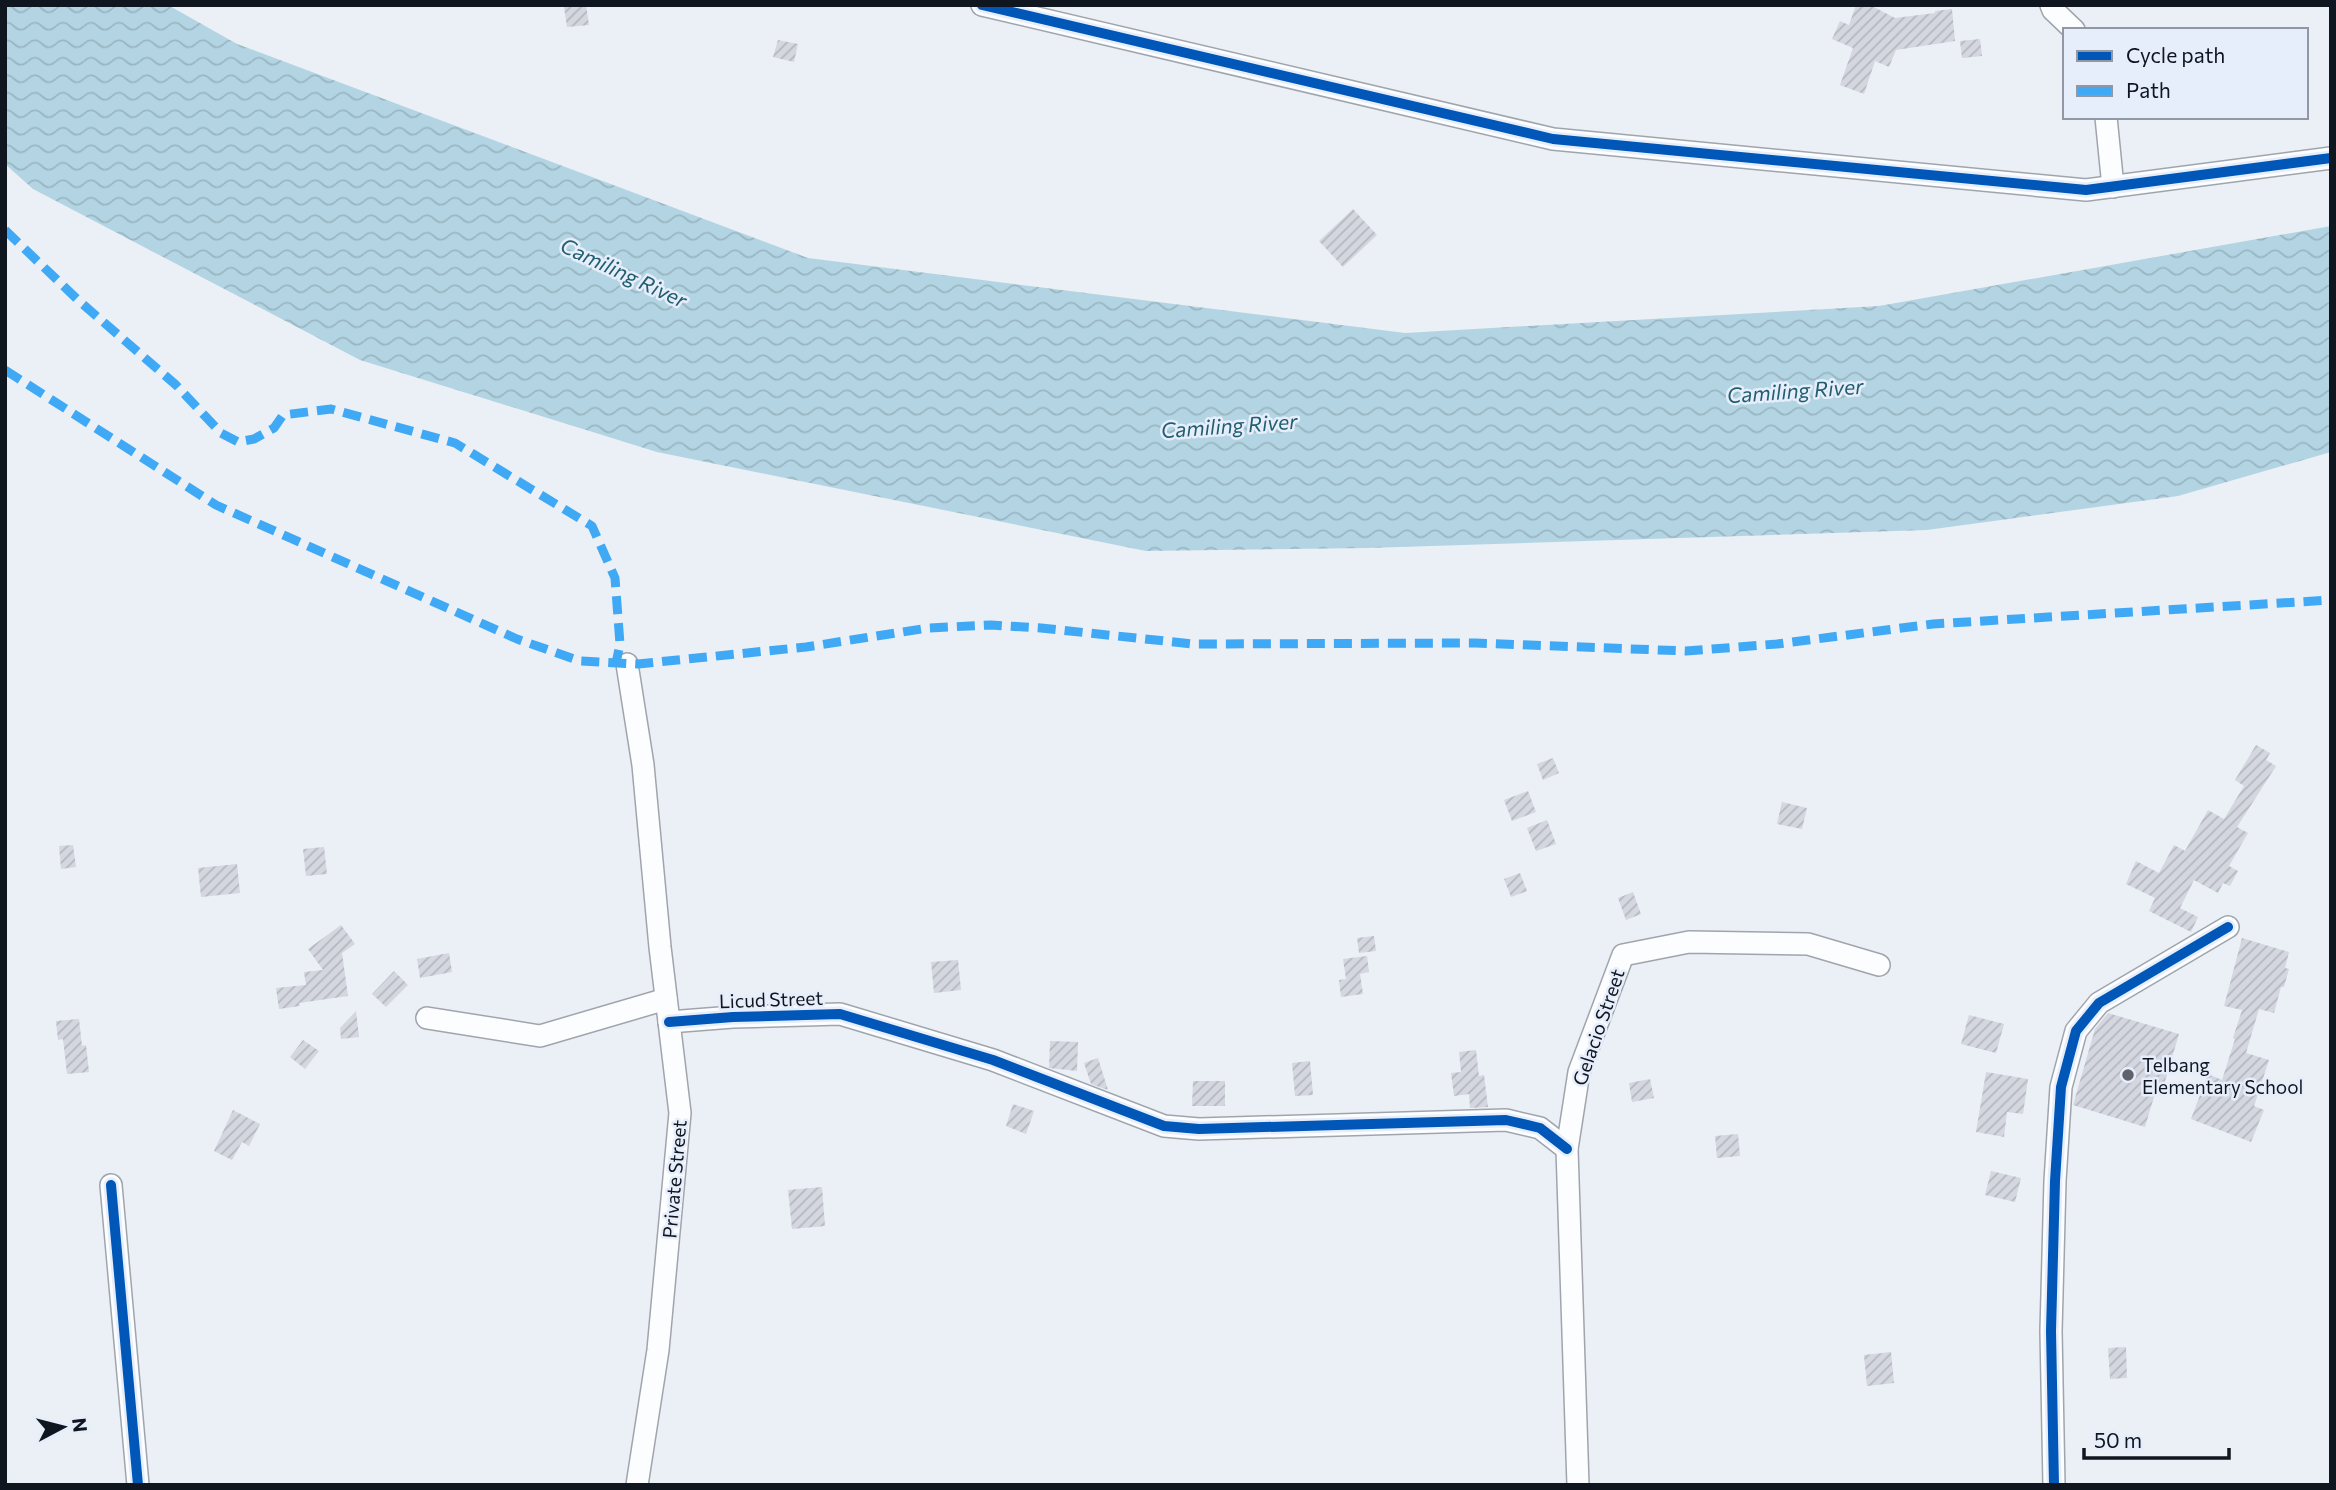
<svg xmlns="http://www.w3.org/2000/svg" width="2336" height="1490" font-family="Commissioner,sans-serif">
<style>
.water{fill:url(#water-waves)}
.building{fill:url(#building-hatch)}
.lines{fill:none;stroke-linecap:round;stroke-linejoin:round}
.minor-casing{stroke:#a0a5ad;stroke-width:24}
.minor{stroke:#fcfdfe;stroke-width:21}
.quiet{stroke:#3fa9f5;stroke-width:9;stroke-dasharray:18 9;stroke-linecap:butt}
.cycleway-casing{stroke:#e7eefb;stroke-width:15}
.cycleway{stroke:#0057b8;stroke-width:10}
.poi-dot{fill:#5d626b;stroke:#e7eefb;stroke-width:2.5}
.labels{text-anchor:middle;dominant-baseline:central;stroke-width:5;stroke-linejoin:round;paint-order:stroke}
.street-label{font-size:19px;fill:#101620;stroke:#e7eefb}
.poi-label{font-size:19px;fill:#101620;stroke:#e7eefb;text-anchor:start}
.water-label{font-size:21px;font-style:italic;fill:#215e70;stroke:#e7eefb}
</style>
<defs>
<pattern id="water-waves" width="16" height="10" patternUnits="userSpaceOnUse" patternTransform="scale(1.75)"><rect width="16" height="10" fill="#b3d5e3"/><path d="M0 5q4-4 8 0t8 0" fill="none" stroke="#99b6c2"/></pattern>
<pattern id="building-hatch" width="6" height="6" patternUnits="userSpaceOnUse" patternTransform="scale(1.75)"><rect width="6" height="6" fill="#d4d6e0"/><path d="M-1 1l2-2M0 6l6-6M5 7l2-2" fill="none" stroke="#b5b7c0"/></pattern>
</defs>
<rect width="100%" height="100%" fill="#ebeff6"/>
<!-- water -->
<polygon class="water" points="5,5 168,5 237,44 808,258 1405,333 1879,306 2331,226 2331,452 2178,496 1927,530 1368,548 1146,551 657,452 360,360 33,189 5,164"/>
<!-- building -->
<g class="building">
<polygon points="586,5 589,25 567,27 564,7"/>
<polygon points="1856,5 1870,5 1895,18 1935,13 1935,11 1952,9 1955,41 1896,50 1889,67 1875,61 1864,94 1840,85 1853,48 1832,39 1840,21 1849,25"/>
<polygon points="1980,39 1982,56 1962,58 1960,41"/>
<polygon points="778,40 798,44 794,62 773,57"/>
<polygon points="1353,209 1377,235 1343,267 1319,241"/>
<polygon points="2256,745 2270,753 2266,760 2276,766 2237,827 2248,833 2229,866 2238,871 2230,886 2223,883 2218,893 2194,880 2180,908 2198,917 2191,932 2149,911 2155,898 2126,884 2136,861 2159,873 2174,845 2185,851 2208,810 2224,819 2244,786 2235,780"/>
<polygon points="1553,758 1559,773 1543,780 1537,764"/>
<polygon points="1528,791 1536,812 1512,821 1504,800"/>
<polygon points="1782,802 1807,808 1802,829 1777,824"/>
<polygon points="1547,820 1556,844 1536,851 1527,828"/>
<polygon points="73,845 76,867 61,869 59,846"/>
<polygon points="324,847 327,874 306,876 303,849"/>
<polygon points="237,864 240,893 201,897 198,868"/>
<polygon points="1520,873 1527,891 1511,897 1504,879"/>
<polygon points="1633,892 1641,914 1626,920 1618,898"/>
<polygon points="341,925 355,944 342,953 348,996 299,1003 300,1006 279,1009 276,988 306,985 304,972 323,970 308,949"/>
<polygon points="1374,936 1376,951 1359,953 1357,938"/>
<polygon points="2242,938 2289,952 2285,968 2289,969 2284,987 2281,987 2274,1013 2259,1009 2246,1053 2269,1060 2254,1106 2264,1110 2251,1142 2191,1119 2208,1074 2222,1080 2235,1039 2233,1038 2242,1010 2224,1006"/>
<polygon points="449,953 452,972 420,978 417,959"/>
<polygon points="1367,956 1369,972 1360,974 1363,994 1341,997 1339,980 1346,979 1343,959"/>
<polygon points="958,960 961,990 934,993 931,962"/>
<polygon points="394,971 408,985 386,1007 372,994"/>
<polygon points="356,1011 359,1037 341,1039 340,1028"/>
<polygon points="2108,1013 2179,1034 2163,1088 2157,1087 2145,1127 2073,1105 2095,1029"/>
<polygon points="1969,1015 2004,1024 1996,1053 1961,1044"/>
<polygon points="79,1019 82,1046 86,1045 89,1072 67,1074 63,1039 58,1040 56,1021"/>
<polygon points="303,1040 319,1051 305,1069 290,1057"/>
<polygon points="1050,1041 1078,1042 1077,1071 1049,1068"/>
<polygon points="1476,1050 1479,1076 1484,1075 1488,1107 1470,1108 1469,1094 1454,1096 1451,1073 1461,1072 1459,1052"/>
<polygon points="1098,1058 1108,1090 1091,1084 1084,1063"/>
<polygon points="1310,1061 1313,1095 1295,1096 1292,1063"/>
<polygon points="1986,1072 2028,1079 2023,1114 2007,1112 2004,1137 1976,1132"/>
<polygon points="1650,1079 1654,1098 1632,1102 1629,1083"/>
<polygon points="1193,1081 1225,1081 1225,1106 1192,1106"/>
<polygon points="1013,1104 1034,1111 1026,1134 1006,1126"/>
<polygon points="233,1110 260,1124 249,1146 242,1142 232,1160 214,1151"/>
<polygon points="1738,1134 1740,1156 1717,1158 1715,1136"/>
<polygon points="1991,1171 2021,1178 2015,1202 1985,1195"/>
<polygon points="822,1187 825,1226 792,1229 788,1190"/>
<polygon points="2126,1347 2127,1378 2110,1379 2108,1348"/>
<polygon points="1891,1352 1894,1383 1867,1386 1864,1355"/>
</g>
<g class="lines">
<!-- minor casing -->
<g class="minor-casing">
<g id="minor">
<polyline points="982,5 1553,139 2086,190 2331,158"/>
<polyline points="2051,5 2053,10 2074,30"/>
<polyline points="2106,117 2113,187"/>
<polyline points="627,664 643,765 660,947 680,1113 658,1350 637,1485"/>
<polyline points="427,1018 540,1036 666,999"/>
<polyline points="669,1022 733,1017 840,1014 993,1060 1164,1126 1199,1129 1506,1120 1540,1128 1567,1149"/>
<polyline points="111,1185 138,1485"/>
<polyline points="1578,1485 1567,1149 1579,1072 1623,955 1689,942 1808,944 1879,965"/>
<polyline points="2054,1485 2051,1331 2055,1181 2061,1087 2076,1031 2099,1003 2228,927"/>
</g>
</g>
<!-- minor -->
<use href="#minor" class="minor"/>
<!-- quiet -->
<g class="quiet">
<polyline points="5,230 78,300 176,385 221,433 238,442 254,439 274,428 283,415 331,409 455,443 592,526 615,578 620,644 616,663"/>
<polyline points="5,370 216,505 517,639 580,661 638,664 806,647 928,628 991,625 1041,628 1193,644 1476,643 1686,651 1777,644 1933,624 2331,600"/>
</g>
<!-- cycleway casing -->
<g class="cycleway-casing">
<g id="cycleway">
<polyline points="982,5 1553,139 2086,190 2331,158"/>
<polyline points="669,1022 733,1017 840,1014 993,1060 1164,1126 1199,1129 1506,1120 1540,1128 1567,1149"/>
<polyline points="111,1185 138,1485"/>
<polyline points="2054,1485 2051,1331 2055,1181 2061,1087 2076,1031 2099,1003 2228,927"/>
</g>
</g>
<!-- cycleway -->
<use href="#cycleway" class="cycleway"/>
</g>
<!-- markers -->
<circle class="poi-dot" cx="2128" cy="1075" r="7"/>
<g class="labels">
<!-- street labels -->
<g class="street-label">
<text transform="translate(771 999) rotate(-2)">Licud Street</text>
<text transform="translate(1598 1027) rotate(-71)">Gelacio Street</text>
<text transform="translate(674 1179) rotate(-85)">Private Street</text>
</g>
<!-- poi labels -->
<g class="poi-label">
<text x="2142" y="1064">Telbang<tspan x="2142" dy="22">Elementary School</tspan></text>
</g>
<!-- water labels -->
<g class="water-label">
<text transform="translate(624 272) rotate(25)">Camiling River</text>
<text transform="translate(1795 390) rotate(-4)">Camiling River</text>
<text transform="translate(1229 425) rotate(-4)">Camiling River</text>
</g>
</g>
<!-- border -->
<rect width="2336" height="1490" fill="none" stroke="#101620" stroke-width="14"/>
<!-- legend -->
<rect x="2063" y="28" width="245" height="91" fill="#e7eefb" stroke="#9198a3" stroke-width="2"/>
<rect x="2077" y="51" width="35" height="10" fill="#0057b8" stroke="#9198a3" stroke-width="2"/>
<text x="2126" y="63" font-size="21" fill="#101620">Cycle path</text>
<rect x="2077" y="86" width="35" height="10" fill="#3fa9f5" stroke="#9198a3" stroke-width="2"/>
<text x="2126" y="98" font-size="21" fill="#101620">Path</text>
<!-- north arrow -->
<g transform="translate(63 1427) rotate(83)" stroke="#e7eefb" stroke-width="5" paint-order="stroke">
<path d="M0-5L12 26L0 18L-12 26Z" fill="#101620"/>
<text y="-10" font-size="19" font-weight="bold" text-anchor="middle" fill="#101620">N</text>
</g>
<!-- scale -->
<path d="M2084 1448v10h145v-10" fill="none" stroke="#101620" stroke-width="3.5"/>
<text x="2094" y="1448" font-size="21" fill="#101620" stroke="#e7eefb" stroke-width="5" paint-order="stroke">50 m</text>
</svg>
